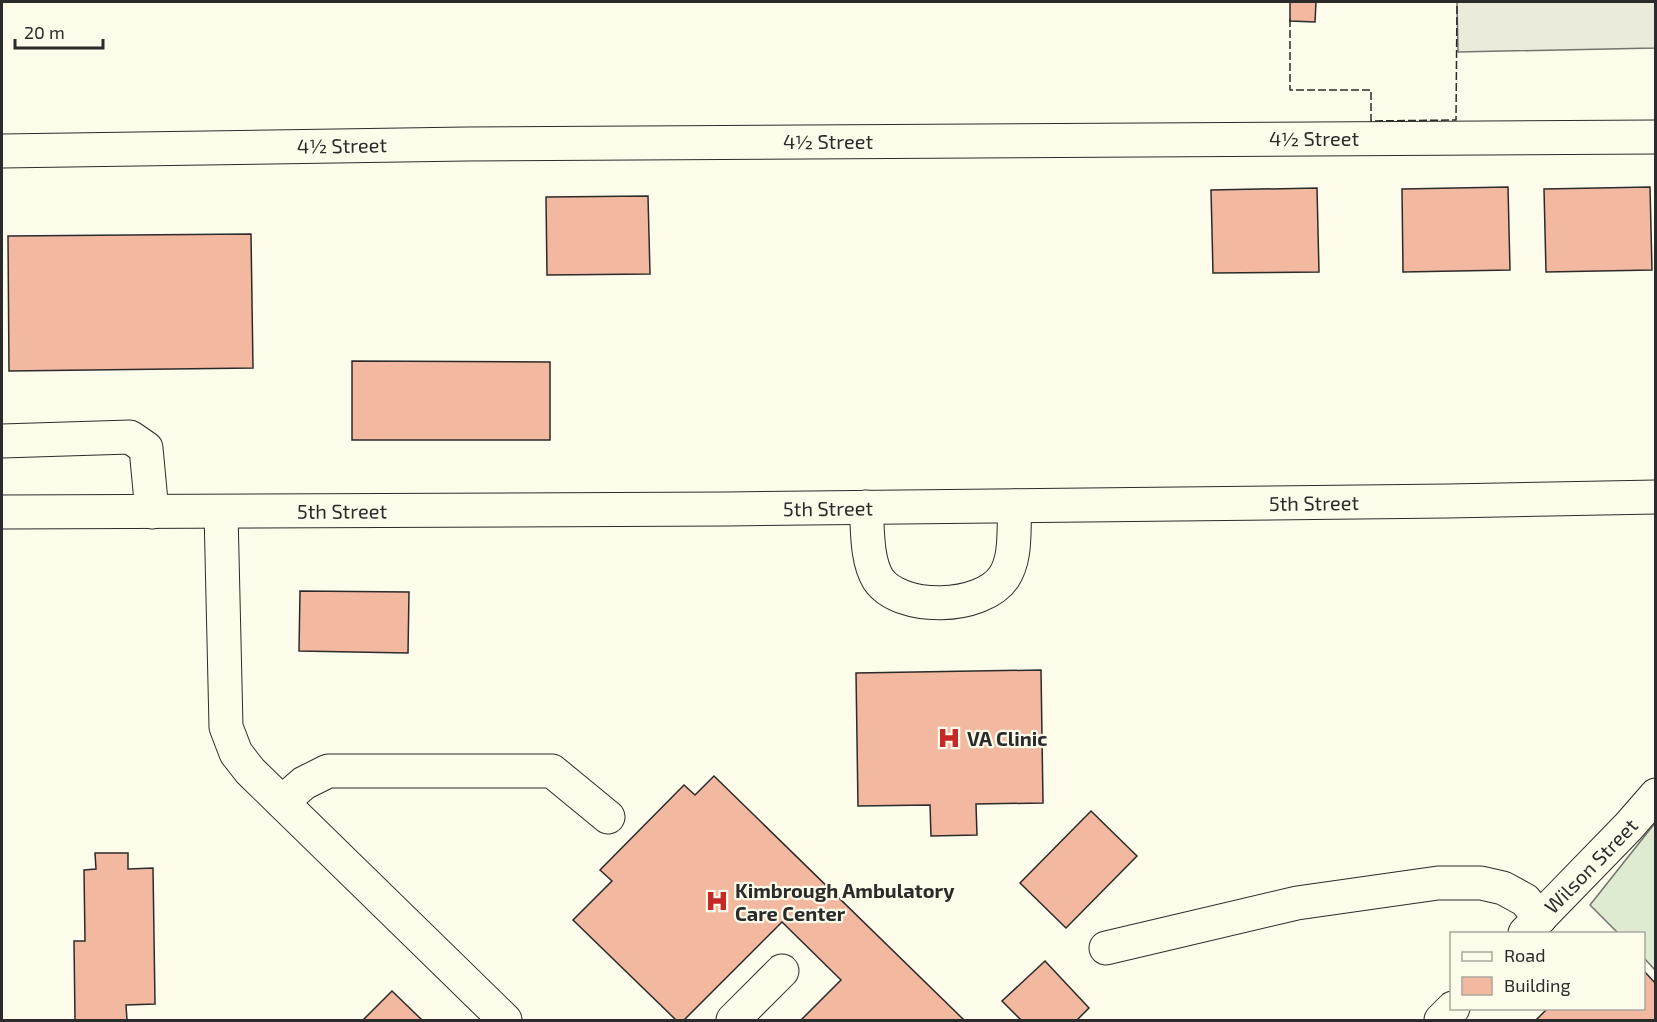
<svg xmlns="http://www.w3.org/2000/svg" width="1657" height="1022" font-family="'Exo 2',sans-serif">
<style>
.green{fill:#deebd1;stroke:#74746e;stroke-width:1.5}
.parking{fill:#eceadb;stroke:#74746e;stroke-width:1.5}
.building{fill:#f2b8a0;stroke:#2b2b2b;stroke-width:1.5}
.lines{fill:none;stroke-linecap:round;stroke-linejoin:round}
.minor-casing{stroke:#2b2b2b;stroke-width:35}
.minor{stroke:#fdfbea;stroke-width:33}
.fence{stroke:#2b2b2b;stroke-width:1.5;stroke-dasharray:8 3;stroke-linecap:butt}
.labels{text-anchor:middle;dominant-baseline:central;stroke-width:4.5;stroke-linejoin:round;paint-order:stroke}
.street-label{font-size:20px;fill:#2b2b2b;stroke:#fdfbea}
.poi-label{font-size:20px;font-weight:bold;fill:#2b2b2b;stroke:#fdfbea;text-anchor:start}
</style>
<rect width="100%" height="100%" fill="#fdfbea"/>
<!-- green -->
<polygon class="green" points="1655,823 1655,970 1644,958 1644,934 1618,933 1590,905"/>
<!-- parking -->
<polygon class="parking" points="1457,2 1655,2 1655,48 1458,52"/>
<!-- building -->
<g class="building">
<polygon points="1290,2 1316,2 1315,22 1290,21"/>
<polygon points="1508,187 1510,270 1403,272 1402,189"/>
<polygon points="1650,187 1652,270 1546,272 1544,189"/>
<polygon points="1317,188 1319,272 1213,273 1211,190"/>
<polygon points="648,196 650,274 547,275 546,197"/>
<polygon points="251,234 253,368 9,371 8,236"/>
<polygon points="352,361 550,362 550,440 352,440"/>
<polygon points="300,591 409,592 408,653 299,651"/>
<polygon points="1041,670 1043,803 976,804 977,835 931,836 930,805 858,806 856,673"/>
<polygon points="714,776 964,1020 801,1020 841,980 782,922 684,1020 676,1020 573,920 612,881 600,870 684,785 695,795"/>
<polygon points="1091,811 1137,856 1066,928 1020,883"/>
<polygon points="95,853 128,853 128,869 153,868 155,1004 126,1005 127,1020 75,1020 74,941 85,941 84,870 96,869"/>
<polygon points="1045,961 1089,1008 1077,1020 1021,1020 1002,1001"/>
<polygon points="1644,971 1656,984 1656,1020 1536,1020 1548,1008 1644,1008"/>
<polygon points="392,991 422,1020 363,1020"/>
</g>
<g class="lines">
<!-- minor casing -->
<g class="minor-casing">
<g id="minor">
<polyline points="2,151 467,144 1656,137"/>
<polyline points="2,441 130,437 146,448 152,512"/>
<path d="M866 507C868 529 866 559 878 579 900 612 982 610 1004 577 1017 557 1013 529 1015 506"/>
<path id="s1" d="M2 512 726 509 1448 501 1656 497"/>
<polyline points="221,512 226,727 236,753 250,771 505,1020"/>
<polyline points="282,802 304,783 328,771 552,771 608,817"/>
<path id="s2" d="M1525 933 1629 826 1656 795"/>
<polyline points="1106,948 1297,903 1438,883 1481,883 1503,888 1525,900 1540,918"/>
<polyline points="733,1020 782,971"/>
<polyline points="1441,1020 1453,1008"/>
</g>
</g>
<!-- minor -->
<use href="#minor" class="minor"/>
<!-- fence -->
<polyline class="fence" points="1290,19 1290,90 1371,90 1371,121 1456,120 1457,2"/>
</g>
<!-- icons -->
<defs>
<g id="hospital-bare" transform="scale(1.8)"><path d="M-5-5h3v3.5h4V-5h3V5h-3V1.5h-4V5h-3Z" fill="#c62828" stroke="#fdfbea" stroke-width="2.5" paint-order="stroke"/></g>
</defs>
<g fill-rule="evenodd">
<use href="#hospital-bare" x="949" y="738"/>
<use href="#hospital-bare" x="717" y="901"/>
</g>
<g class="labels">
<!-- street labels -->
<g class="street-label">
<text x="1314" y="138">4½ Street</text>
<text x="828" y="141">4½ Street</text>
<text transform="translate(342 145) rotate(-1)">4½ Street</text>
<text stroke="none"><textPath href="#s1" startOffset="1312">5th Street</textPath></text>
<text stroke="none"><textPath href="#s1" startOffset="826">5th Street</textPath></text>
<text stroke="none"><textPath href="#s1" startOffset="340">5th Street</textPath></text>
<text stroke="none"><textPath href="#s2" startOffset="94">Wilson Street</textPath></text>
</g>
<!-- poi labels -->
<g class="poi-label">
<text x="967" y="738">VA Clinic</text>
<text x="735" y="890">Kimbrough Ambulatory<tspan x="735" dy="23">Care Center</tspan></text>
</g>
</g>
<!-- border -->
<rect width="1657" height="1022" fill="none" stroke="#2b2b2b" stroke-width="6"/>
<!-- legend -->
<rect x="1450" y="932" width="195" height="78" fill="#fdfbea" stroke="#a9a89e" stroke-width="1.5"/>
<rect x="1462" y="952" width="30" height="9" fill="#fdfbea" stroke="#a9a89e" stroke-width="1.5"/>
<text x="1504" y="962" font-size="18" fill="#2b2b2b">Road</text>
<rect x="1462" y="977" width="30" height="18" fill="#f2b8a0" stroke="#a9a89e" stroke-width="1.5"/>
<text x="1504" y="992" font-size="18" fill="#2b2b2b">Building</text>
<!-- scale -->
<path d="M15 39v9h88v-9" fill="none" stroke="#2b2b2b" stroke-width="3"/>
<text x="24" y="39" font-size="18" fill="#2b2b2b" stroke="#fdfbea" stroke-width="4.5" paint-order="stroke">20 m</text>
</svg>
